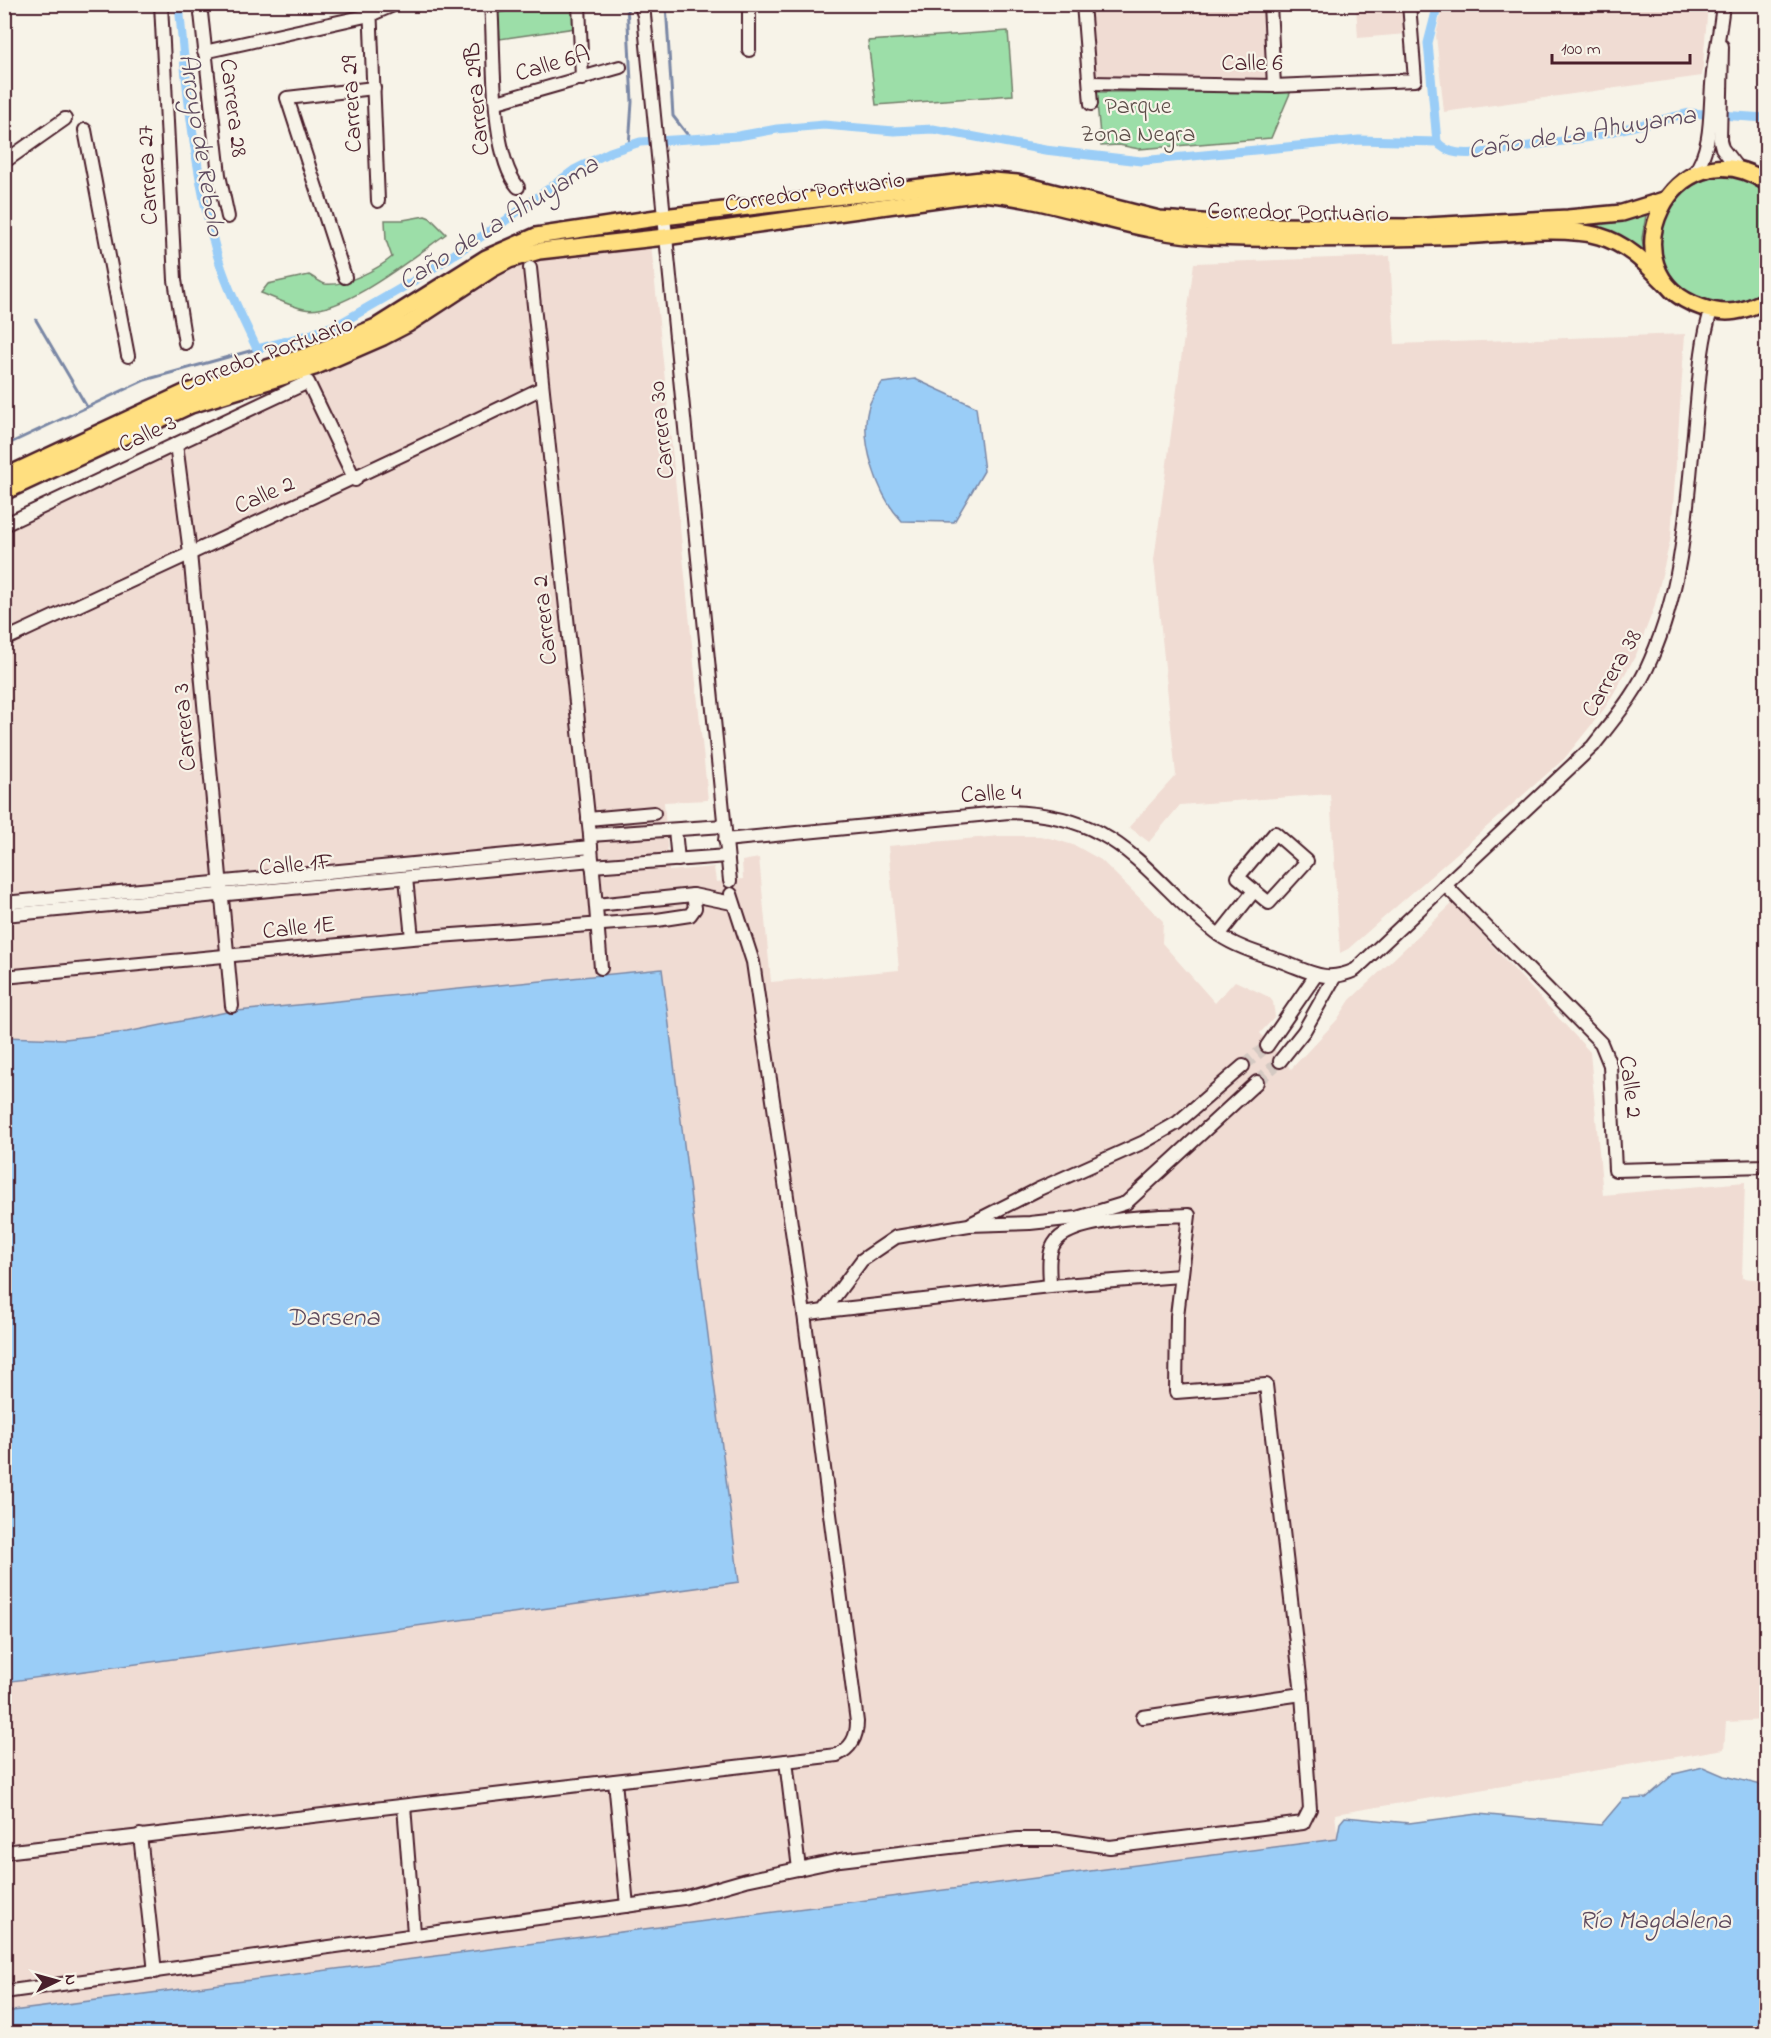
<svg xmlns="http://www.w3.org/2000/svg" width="1771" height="2038" font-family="'Indie Flower',sans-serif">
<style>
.built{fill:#f0dcd3}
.green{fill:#9cdea8;stroke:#737e6a;stroke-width:1.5}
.water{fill:#9acdf7;stroke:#7a87a5;stroke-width:1.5}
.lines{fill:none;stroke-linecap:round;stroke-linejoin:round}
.stream{stroke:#7a87a5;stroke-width:3}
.canal{stroke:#9acdf7;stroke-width:9}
.minor-tunnel{stroke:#d4c9c2;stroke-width:12;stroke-dasharray:12 6;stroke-linecap:butt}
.minor-casing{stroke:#4a1f2b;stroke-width:16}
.major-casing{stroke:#4a1f2b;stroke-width:20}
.minor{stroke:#f7f3e8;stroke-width:12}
.major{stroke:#ffdf80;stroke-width:15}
.labels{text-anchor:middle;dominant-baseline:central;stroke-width:4.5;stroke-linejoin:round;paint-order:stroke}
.street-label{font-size:24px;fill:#4a1f2b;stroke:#f7f3e8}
.park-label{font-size:24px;fill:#5e4f4a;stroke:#f7f3e8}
.water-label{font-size:26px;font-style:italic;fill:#5e4a5e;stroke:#f7f3e8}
</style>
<rect width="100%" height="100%" fill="#f7f3e8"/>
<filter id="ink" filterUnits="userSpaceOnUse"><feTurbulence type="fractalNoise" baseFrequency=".0167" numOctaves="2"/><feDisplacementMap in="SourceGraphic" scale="12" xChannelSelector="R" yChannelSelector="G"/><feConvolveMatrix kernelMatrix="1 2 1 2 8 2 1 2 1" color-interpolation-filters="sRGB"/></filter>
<g filter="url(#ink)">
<!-- built -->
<g class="built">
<polygon points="1090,5 1265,5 1270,80 1094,76"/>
<polygon points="1356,5 1405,5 1407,34 1358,38"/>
<polygon points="1443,5 1708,5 1702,76 1444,112 1436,35"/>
<polygon points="651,244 708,800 664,802 669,871 714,867 716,882 743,879 742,861 759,858 771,982 899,970 888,846 1000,836 1040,836 1057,840 1076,846 1101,860 1163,921 1162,943 1215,1003 1235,981 1269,997 1273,1002 1275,1017 1260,1033 1291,1069 1337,1020 1350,1000 1453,903 1590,1052 1603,1195 1745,1182 1742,1278 1766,1280 1766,1720 1726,1722 1724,1749 1335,1814 1338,1839 5,2012 4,1682 739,1582 662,970 227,1012 127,1032 65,1039 5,1037 5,517 289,381 498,272 539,255"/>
<polygon points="1390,256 1395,344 1685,334 1671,537 1654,608 1636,655 1605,708 1564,759 1348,949 1340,953 1330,794 1180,805 1149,842 1129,827 1176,775 1154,560 1194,263"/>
</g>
<!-- green -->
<g class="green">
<polygon points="537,5 572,5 575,28 500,39 498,13"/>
<polygon points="1008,31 1013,95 876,105 868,41"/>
<polygon points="1291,91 1271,138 1139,149 1119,145 1101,146 1096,92"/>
<path d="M1730 176 1757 184 1766 191V290C1708 336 1627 263 1675 202 1690 183 1706 177 1730 176Z"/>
<polygon points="1647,210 1642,238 1644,254 1577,228 1577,223"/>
<path d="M425 216 430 218 446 234C416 255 340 317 304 309 290 306 275 298 261 293L268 284 309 275C313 277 321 283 325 284 344 287 378 269 392 257L386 240 385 220H403Z"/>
</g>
<!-- water -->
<g class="water">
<path d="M915 379 976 407 984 471 954 522 902 521C878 496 857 438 870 403 873 396 878 389 882 383Z"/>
<polygon points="662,969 739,1582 5,1682 4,1037 65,1039 127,1032 227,1012"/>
<polygon points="1703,1767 1724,1776 1766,1786 1766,2033 5,2033 5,2012 1337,1839 1340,1823 1345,1817 1409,1823 1478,1814 1601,1825 1623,1799 1646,1798 1674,1774"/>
</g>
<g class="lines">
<!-- stream -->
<g class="stream">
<polyline points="627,4 632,102 629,146"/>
<polyline points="666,4 673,116 690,138"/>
<polyline points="36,320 87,407"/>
<polyline points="4,446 145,380 257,349"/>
</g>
<!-- canal -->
<g class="canal">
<path d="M179 4C186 84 194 166 214 243 223 280 241 315 257 349L312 334 341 323 412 282 505 221 574 170 610 152 640 142 738 136 777 129 824 125 894 131 933 129 1045 150 1141 161 1359 140 1437 142C1448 155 1465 154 1481 153L1590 137 1689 113 1766 118"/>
<polyline points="1437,142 1428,43 1438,4"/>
</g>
<!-- minor-tunnel -->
<g class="minor-tunnel">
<polyline points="1243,1066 1267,1046"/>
<polyline points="1257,1082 1280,1061"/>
</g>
<!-- minor casing -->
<g class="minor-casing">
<g id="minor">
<polyline points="161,4 175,280 185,343"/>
<polyline points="200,4 219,175 228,217"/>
<polyline points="370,4 378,201"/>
<path d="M491 4C495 51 489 152 518 187"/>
<polyline points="579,4 582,79"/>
<polyline points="640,4 644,15 730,881"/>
<polyline points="1083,4 1091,104"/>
<polyline points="1270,4 1274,86"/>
<polyline points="1722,46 1720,140 1722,148 1738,169"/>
<polyline points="749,50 749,4"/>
<polyline points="204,52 370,15 396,4"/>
<polyline points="1090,83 1274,86 1415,80 1409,4"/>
<polyline points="497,102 620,67"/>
<polyline points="85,130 128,356"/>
<polyline points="4,162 65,119"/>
<path d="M1693 175C1716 144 1708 102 1714 65 1717 45 1721 25 1723 4"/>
<polyline points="530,268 590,835 601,968"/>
<polyline points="345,277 287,98 374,88"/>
<polyline points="176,444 190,553 232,1006"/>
<polyline points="4,525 308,382 355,480"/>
<path d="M4 640C183 556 364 475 542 388"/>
<polyline points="588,819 654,813"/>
<polyline points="675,830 678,860"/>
<polygon points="1275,833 1307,861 1269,903 1238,877"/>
<polyline points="590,835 724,826"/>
<path d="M725 840 1009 812C1041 813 1073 818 1101 834 1146 858 1177 905 1219 935 1238 948 1264 955 1286 963 1312 973 1327 983 1355 970L1593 746C1614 719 1638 691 1651 659 1684 584 1687 503 1695 423 1699 386 1700 346 1711 311"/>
<polyline points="592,866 727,856"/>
<polyline points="406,878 412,938"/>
<polyline points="1445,885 1601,1043 1610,1065 1615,1170 1766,1166"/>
<polyline points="4,903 591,847"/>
<polyline points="596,905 693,895 732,903"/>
<polyline points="4,915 592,860"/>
<polyline points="1219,935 1254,891"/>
<polyline points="4,977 412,938 657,920 690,915 695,908 693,895"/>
<polyline points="1267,1046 1316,975"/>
<polyline points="1280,1061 1304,1031 1334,978"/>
<polyline points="972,1223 1039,1189 1144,1142 1177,1123 1243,1066"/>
<path d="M1050 1286C1050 1273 1047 1256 1054 1244 1069 1217 1160 1216 1189 1215L1177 1316 1176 1392 1266 1385 1302 1694 1143 1717"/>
<polyline points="824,1311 1050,1286 1180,1276"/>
<polyline points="804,1314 824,1311 862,1260 896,1237 969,1225 1030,1223 1077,1218 1126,1203 1257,1082"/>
<polyline points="786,1761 799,1869"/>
<polyline points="615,1781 627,1906"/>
<polyline points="404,1806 414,1933"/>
<polyline points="140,1835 155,1972"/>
<path d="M4 1852 837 1755C851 1748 857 1738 857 1722L804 1314 753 962 731 894"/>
<polyline points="4,1992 683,1898 746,1880 840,1860 1018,1839 1055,1839 1110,1847 1303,1823 1310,1809 1302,1694"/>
</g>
</g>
<!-- major casing -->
<g class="major-casing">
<g id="major">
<path d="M1766 182C1673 121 1601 273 1701 307 1726 316 1744 312 1766 300"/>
<polyline points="4,477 184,393 310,355 376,327 486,258 536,236 663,217 981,180 1017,183 1159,219 1258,226 1409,227 1568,218 1622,213 1664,200"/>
<path d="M4 492 191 405 314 367 383 337 408 324 492 269 509 260 539 251 665 237 981 193C1059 199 1133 234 1213 237 1296 240 1380 239 1463 236 1502 234 1563 226 1599 236 1627 244 1645 263 1665 283"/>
</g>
</g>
<!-- minor -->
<use href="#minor" class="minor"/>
<!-- major -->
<use href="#major" class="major"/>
</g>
</g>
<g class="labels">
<!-- street labels -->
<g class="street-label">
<text x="1252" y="64">Calle 6</text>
<text transform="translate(553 65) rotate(-16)">Calle 6A</text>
<text transform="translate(478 99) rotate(-95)">Carrera 29B</text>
<text transform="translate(353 104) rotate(-93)">Carrera 29</text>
<text transform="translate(232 108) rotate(83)">Carrera 28</text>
<text transform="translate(149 175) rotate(-93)">Carrera 27</text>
<text transform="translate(815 193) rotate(-8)">Corredor Portuario</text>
<text transform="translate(1298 214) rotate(1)">Corredor Portuario</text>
<text transform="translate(267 355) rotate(-20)">Corredor Portuario</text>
<text transform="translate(663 430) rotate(-96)">Carrera 30</text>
<text transform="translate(148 435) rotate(-25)">Calle 3</text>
<text transform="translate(265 496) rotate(-24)">Calle 2</text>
<text transform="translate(546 620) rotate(-96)">Carrera 2</text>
<text transform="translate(1613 674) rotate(-60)">Carrera 38</text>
<text transform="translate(186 727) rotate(-95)">Carrera 3</text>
<text transform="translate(991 795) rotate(-3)">Calle 4</text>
<text transform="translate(296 866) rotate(-5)">Calle 1F</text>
<text transform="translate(299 929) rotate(-6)">Calle 1E</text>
<text transform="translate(1629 1087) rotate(83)">Calle 2</text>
</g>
<!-- park labels -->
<g class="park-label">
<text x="1138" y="107">Parque<tspan x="1138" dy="28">Zona Negra</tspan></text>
</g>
<!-- water labels -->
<g class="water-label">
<text transform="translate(1582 134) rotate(-9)">Caño de La Ahuyama</text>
<text transform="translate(200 145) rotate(81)">Arroyo de Rebolo</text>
<text transform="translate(499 224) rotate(-32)">Caño de La Ahuyama</text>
<text x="333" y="1319">Darsena</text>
<text x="1655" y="1922">Río Magdalena</text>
</g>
</g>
<!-- margin -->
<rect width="1771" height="2038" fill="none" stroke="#f7f3e8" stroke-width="24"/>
<rect x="12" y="12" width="1747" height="2014" fill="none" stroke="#4a1f2b" stroke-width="2" filter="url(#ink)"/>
<!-- north arrow -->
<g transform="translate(57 1981) rotate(85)" stroke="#f7f3e8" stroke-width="4.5" paint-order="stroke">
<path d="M0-4.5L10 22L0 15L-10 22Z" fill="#4a1f2b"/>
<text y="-9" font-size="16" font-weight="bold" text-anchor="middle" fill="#4a1f2b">N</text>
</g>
<!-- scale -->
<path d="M1552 54v9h138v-9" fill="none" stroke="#4a1f2b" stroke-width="3"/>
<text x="1561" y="54" font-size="18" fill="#4a1f2b" stroke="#f7f3e8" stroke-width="4.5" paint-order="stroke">100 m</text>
</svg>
